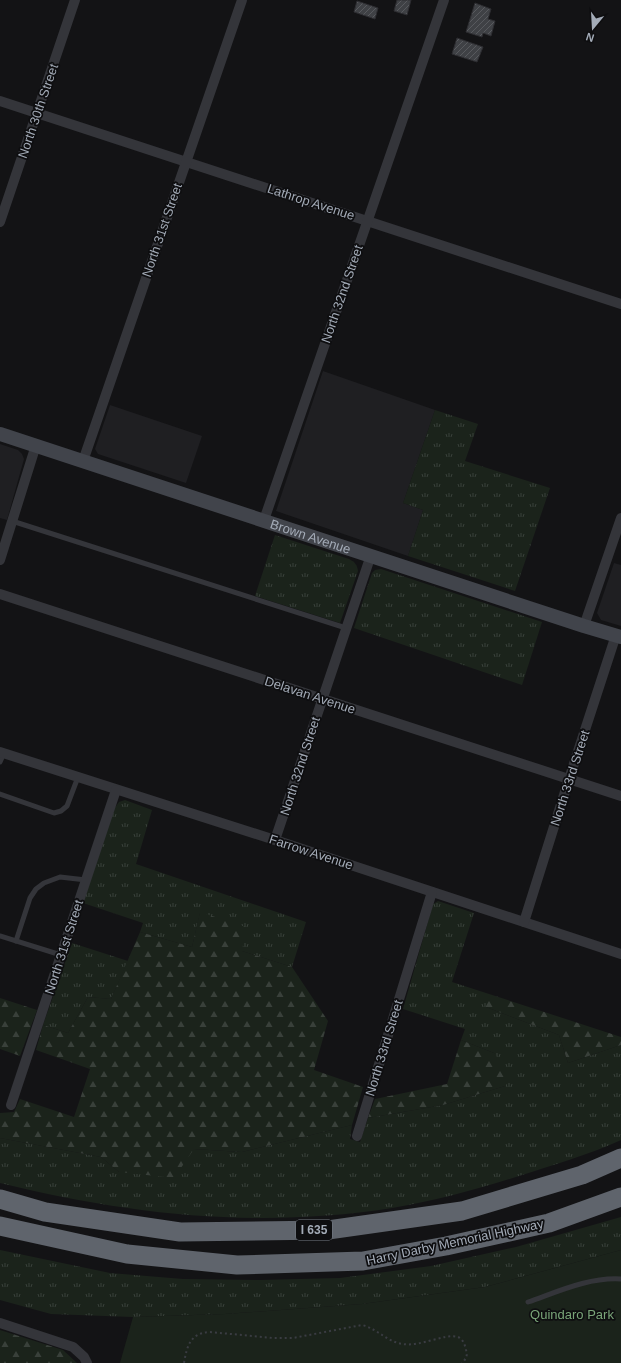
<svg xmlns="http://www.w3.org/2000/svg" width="621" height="1363" font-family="Helvetica,sans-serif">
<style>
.built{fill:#1f1f22}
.grass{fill:url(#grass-tufts)}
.forest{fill:url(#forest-firs)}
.park{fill:#1b231b}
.building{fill:url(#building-hatch);stroke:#2d2d31}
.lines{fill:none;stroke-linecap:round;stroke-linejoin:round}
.path{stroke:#3a3c42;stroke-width:2;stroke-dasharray:2 3;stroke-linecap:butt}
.lane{stroke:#34353a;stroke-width:5}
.street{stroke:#34353a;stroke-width:10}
.secondary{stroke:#41444b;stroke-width:14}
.highway{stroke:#5f646c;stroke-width:19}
.labels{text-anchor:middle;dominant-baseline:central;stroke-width:3.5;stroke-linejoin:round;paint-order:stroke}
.shield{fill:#0e0e10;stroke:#767c85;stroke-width:1}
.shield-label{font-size:12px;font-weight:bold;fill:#a3abb7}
.street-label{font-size:13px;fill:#a3abb7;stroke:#0e0e10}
.park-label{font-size:13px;fill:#79a478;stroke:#0e0e10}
</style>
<defs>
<pattern id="grass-tufts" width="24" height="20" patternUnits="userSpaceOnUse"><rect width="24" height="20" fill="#1b231b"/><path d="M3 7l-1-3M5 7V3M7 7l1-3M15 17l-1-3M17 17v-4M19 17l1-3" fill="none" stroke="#39403a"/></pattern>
<pattern id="forest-firs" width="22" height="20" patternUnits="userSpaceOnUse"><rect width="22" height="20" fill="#1b231b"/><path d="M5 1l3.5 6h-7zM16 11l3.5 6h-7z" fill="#39403a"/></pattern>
<pattern id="building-hatch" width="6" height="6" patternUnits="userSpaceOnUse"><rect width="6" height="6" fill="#3f4145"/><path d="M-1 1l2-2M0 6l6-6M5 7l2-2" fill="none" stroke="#585a5e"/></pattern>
</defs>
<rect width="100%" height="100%" fill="#131315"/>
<!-- built -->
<g class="built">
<polygon points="323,371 435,410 403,503 423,510 408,556 276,511"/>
<polygon points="110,405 202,436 186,483 98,454 95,449"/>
<polygon points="0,444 18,450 22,454 24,459 7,520 0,518"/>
<polygon points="614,563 621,565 621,626 601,620 597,613"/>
</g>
<!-- grass -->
<g class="grass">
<polygon points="435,410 478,424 465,461 550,488 515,591 408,556 423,510 403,503"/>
<path d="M275 535 349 559C355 562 357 565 358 571L340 623 255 596Z"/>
<polygon points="381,569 542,622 522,685 354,628 372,573 375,570"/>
<polygon points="125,800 152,810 136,864 306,922 292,967 242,951 200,913 192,947 140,932 143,923 83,903 114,809 119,802"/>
<path d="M438 901 474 913 452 982 486 993V1007L559 1035 568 1063 621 1045V1140C588 1155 553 1165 519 1176 477 1189 435 1201 392 1208 258 1229 130 1215 0 1183V1138L101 1157 119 1172 194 1149 242 1152 352 1125 350 1139 360 1142 368 1118 443 1105 505 1086 494 1053 461 1040 465 1029 403 1009 433 904Z"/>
<polygon points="72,943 128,961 111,999 88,997 68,1033 43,1025"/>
<polygon points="621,1217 621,1250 485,1287 362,1304 225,1314 133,1317 51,1314 0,1300 0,1250 110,1273 183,1279 261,1280 340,1278 431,1266 516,1247"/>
</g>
<!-- forest -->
<g class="forest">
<polygon points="200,912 246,927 242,951 292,967 328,1021 314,1070 363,1087 352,1125 242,1152 194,1149 174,1178 119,1172 101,1157 0,1138 0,1113 14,1112 20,1099 74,1117 90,1069 36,1050 43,1025 68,1033 88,997 111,999 140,932 192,947"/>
<polygon points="486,993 621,1037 621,1045 568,1063 559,1035 486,1007"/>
<polygon points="0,998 37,1010 20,1056 0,1049"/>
<polygon points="461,1040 494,1053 512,1075 505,1086 443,1105 368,1118 375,1099 447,1084"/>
<polygon points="0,1330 63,1350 77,1363 0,1363"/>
</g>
<!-- park -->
<polygon class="park" points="621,1250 621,1363 120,1363 133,1317 225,1314 362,1304 485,1287"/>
<!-- building -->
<g class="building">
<polygon points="397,0 411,0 407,15 394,11"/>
<polygon points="357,1 378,8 375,19 354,12"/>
<polygon points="475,3 491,9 488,19 495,21 491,36 483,33 482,37 466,32"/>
<polygon points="457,38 483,47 477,62 452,54"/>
</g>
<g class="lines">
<!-- path -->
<path class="path" d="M184 1363C187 1346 190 1333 210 1332L273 1338H293L362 1325C378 1329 387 1342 403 1344 420 1347 445 1333 458 1337 463 1339 465 1345 466 1350 468 1355 466 1359 462 1363"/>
<!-- lane -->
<g class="lane">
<polyline points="12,521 346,628"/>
<polyline points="0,762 4,753"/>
<polyline points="0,794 54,813 61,811 67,806 78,777"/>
<polyline points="0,936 61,955"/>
<polyline points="16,941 30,898 36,889 44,883 60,877 86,880"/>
<path d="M528 1302C557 1292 589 1277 621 1279"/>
</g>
<!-- street -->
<g class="street">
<polyline points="0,101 621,304"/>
<polyline points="0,222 75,0"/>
<polyline points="83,461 242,0"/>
<polyline points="264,520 444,0"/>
<polyline points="0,560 36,445"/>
<polyline points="0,594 621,796"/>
<polyline points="584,626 621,518"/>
<polyline points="0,752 275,840 621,954"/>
<polyline points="275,840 371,555"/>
<polyline points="524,922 569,779 616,635"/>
<polyline points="11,1105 116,790"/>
<polyline points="357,1136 432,892"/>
<polyline points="0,1323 73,1347 84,1357 87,1363"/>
</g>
<!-- secondary -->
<path class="secondary" id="s1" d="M0 434 584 626 621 637"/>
<!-- highway -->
<g class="highway">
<polyline points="0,1199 45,1212 180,1232 328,1230 462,1211 582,1175 621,1158"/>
<polyline points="0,1226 127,1254 237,1265 363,1261 446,1246 549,1223 621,1197"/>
</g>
</g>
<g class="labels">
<!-- shield labels -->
<rect class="shield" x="296" y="1220" width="36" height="20" rx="3"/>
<g class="shield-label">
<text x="314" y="1230">I 635</text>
</g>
<!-- street labels -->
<g class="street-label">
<text transform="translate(38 111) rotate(-71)">North 30th Street</text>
<text transform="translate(311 202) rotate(18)">Lathrop Avenue</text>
<text transform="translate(162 230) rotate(-71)">North 31st Street</text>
<text transform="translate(342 294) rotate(-71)">North 32nd Street</text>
<text stroke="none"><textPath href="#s1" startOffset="327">Brown Avenue</textPath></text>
<text transform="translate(310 695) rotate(18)">Delavan Avenue</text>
<text transform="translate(300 766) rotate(-72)">North 32nd Street</text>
<text transform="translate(570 778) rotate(-72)">North 33rd Street</text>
<text transform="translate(311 852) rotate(18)">Farrow Avenue</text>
<text transform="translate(64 947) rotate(-72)">North 31st Street</text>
<text transform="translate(384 1048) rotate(-73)">North 33rd Street</text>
<text transform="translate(455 1242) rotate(-12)">Harry Darby Memorial Highway</text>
</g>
<!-- park labels -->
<g class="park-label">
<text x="572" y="1314">Quindaro Park</text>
</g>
</g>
<!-- north arrow -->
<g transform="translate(593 28) rotate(198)" stroke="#0e0e10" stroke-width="3" paint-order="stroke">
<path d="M0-3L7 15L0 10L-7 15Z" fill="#a3abb7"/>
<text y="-6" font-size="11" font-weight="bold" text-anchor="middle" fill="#a3abb7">N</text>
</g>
</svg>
